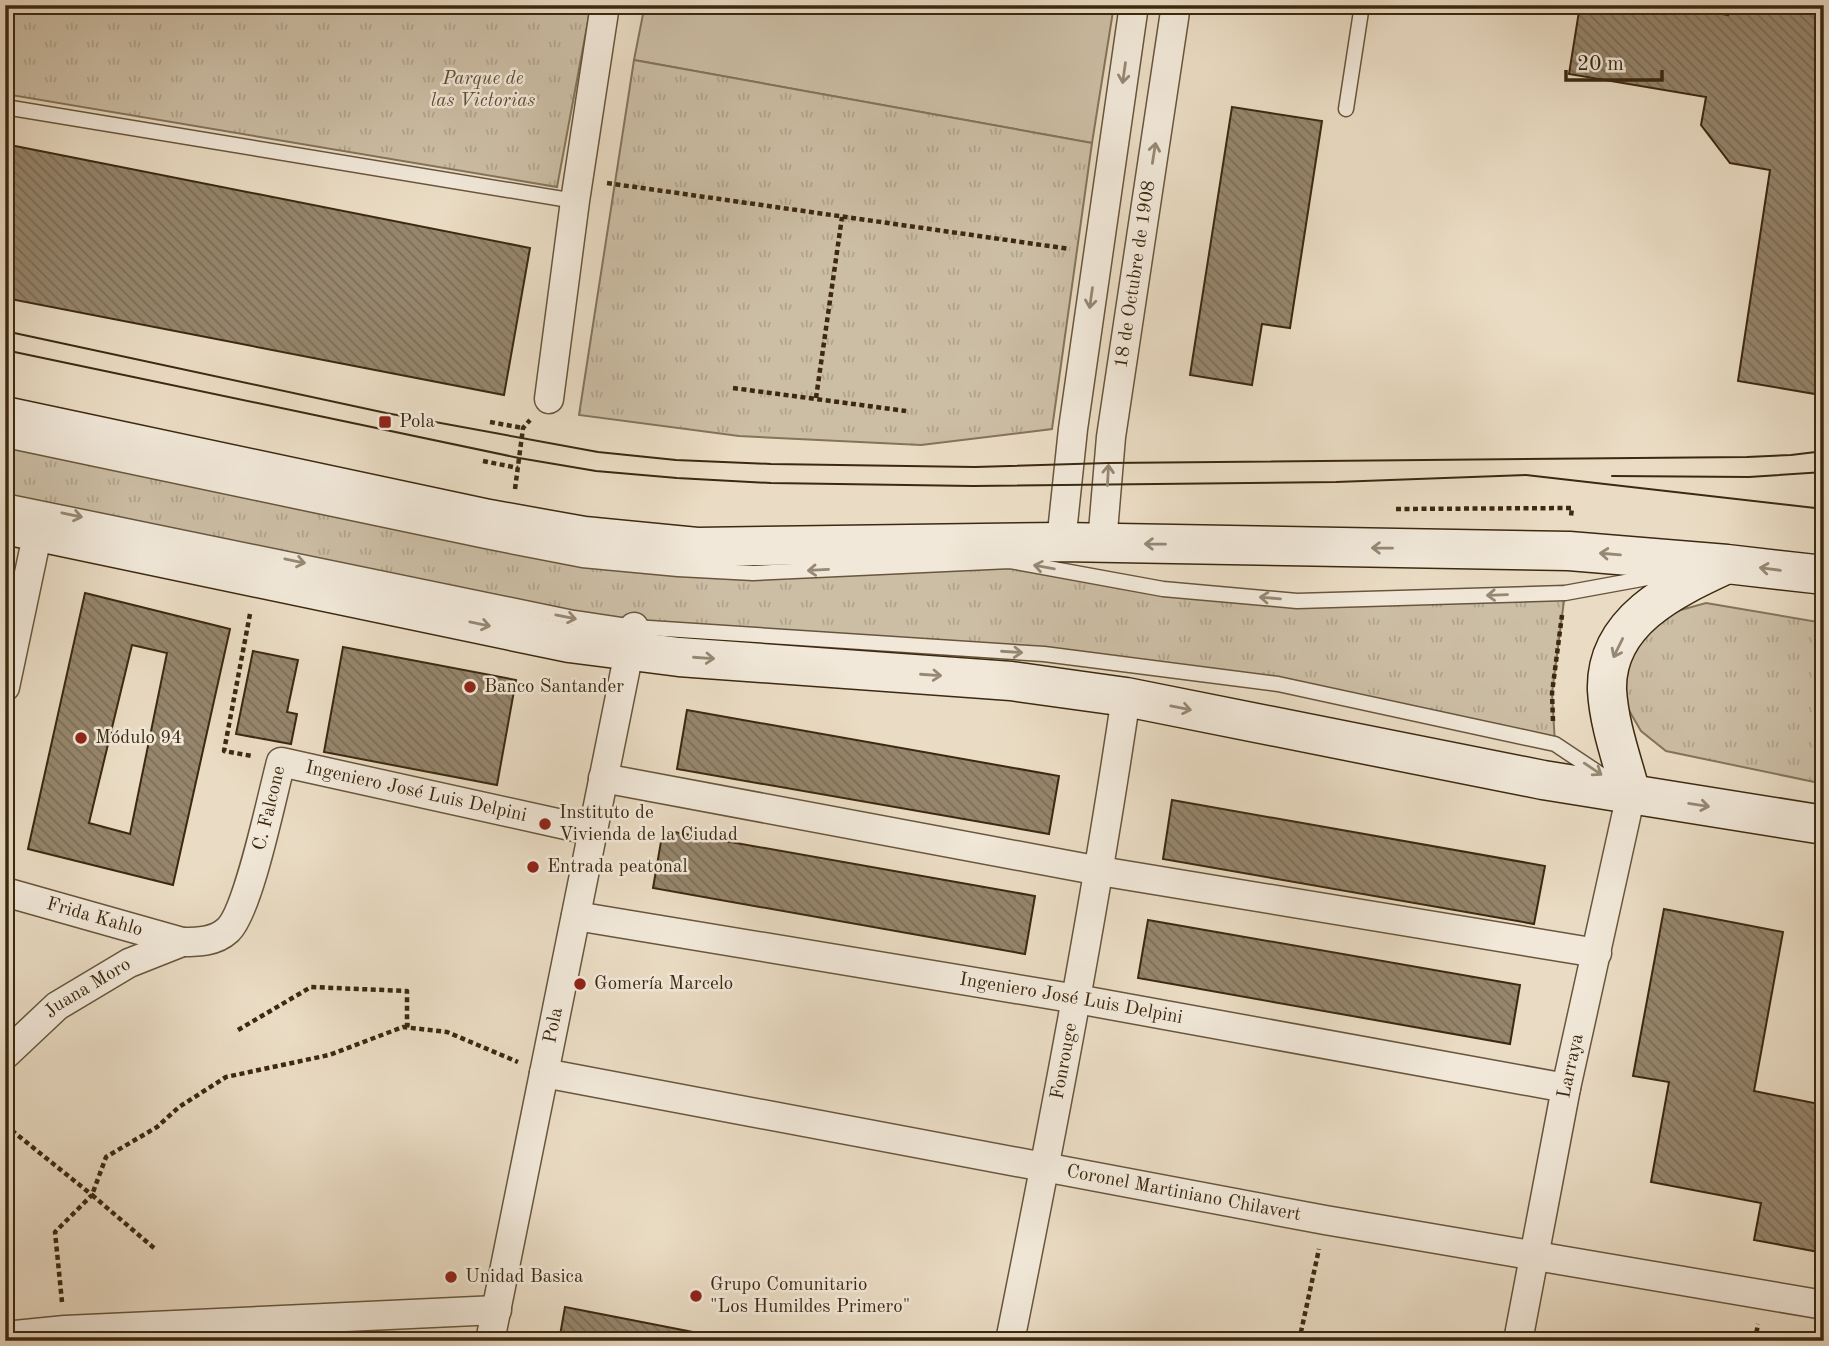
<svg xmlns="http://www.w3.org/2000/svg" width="1829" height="1346" font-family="'Old Standard TT',serif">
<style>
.grass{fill:#ccbea5;stroke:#84745a;stroke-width:2}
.park{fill:url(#park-tufts);stroke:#84745a;stroke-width:2}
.building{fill:url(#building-back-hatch);stroke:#3c290f;stroke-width:2;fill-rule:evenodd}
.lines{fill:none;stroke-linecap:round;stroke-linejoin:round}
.service-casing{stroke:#68563c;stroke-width:17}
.minor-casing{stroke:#68563c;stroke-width:31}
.secondary-casing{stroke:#3c290f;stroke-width:41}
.path{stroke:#3c290f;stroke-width:4.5;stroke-dasharray:5 3.5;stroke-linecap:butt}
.service{stroke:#f1e8d9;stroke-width:14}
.minor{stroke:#f1e8d9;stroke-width:28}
.secondary{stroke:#f1e8d9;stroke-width:38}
.tram{stroke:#3c290f;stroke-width:2}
.oneway{stroke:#968874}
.poi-dot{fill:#8f2418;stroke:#f1e8d9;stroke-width:2.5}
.labels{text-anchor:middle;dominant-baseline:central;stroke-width:5;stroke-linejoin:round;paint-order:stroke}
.park-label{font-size:19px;font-style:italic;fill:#604e34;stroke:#f1e8d9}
.street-label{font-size:19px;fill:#3c290f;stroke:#f1e8d9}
.poi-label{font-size:19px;fill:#3c290f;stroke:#f1e8d9;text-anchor:start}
</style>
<defs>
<pattern id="park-tufts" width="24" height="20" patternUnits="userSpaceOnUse" patternTransform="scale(1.75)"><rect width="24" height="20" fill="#ccbea5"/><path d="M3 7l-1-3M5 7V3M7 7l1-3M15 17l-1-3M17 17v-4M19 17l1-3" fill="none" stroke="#b0a38d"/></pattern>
<pattern id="building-back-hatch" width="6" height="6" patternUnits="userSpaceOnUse" patternTransform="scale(1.75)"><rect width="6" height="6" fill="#96866d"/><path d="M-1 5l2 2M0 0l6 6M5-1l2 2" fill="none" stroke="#7c6e58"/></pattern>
</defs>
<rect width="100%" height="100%" fill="#eadcc4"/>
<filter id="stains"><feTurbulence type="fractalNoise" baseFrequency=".00286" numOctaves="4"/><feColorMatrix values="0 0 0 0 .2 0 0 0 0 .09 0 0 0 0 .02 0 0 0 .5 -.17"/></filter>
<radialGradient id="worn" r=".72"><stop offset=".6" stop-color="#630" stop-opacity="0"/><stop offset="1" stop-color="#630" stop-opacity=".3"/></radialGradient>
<!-- grass -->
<polygon class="grass" points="650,5 1114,5 1092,143 634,60 644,9"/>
<!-- park -->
<g class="park">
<polygon points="5,5 591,5 557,187 5,94"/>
<polygon points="634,60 1092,143 1052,429 921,445 739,436 579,415"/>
<polygon points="5,440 678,569 1010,561 1297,601 1565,593 1552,693 1555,744 1278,684 1044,654 680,632 5,501"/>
<polygon points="1706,603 1824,623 1824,784 1666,751 1641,731 1627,707 1623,684 1641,632 1677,611"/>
</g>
<!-- building -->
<g class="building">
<polygon points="1580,5 1695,5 1694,9 1728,15 1729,5 1824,5 1824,336 1815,394 1738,381 1770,170 1730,163 1701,125 1706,97 1569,74"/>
<polygon points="1232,107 1322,121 1290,328 1262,324 1252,385 1190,375"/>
<polygon points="5,144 530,248 504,395 5,298"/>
<path d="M85 593 230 629 173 885 28 849ZM132 645 167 653 130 834 89 823Z"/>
<polygon points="343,647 516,680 497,785 324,752"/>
<polygon points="253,651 298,660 287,712 297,714 291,744 236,734"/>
<polygon points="687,710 1059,776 1049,834 677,769"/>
<polygon points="1172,800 1545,866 1534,924 1163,859"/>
<polygon points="663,830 1035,896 1025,954 653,888"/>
<polygon points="1664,909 1783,932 1754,1091 1824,1105 1824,1253 1754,1240 1761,1203 1651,1182 1669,1082 1633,1076"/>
<polygon points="1148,920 1520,985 1510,1044 1138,978"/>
<polygon points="565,1307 739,1341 611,1341 592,1337 592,1341 559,1341"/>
</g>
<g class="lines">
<!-- service casing -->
<g class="service-casing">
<g id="service">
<polyline points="5,107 575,201"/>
<polyline points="1346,109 1362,5"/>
<polyline points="5,440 485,541 582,560 678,569 753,573 1010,561 1163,589 1297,601 1565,593 1669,574"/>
<polyline points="5,501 574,618 634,627 1044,654 1278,684 1555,744 1606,778"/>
</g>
</g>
<!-- minor casing -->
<g class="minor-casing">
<g id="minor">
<polyline points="549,399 575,201 605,5"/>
<polyline points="1061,542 1073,429 1134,5"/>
<path id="s1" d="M1102 543 1111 437 1176 5"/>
<polyline points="5,687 38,531"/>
<polyline points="603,778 1100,871 1597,953"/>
<path id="s2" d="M5 892 182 942C198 942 215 942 228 930 249 910 272 795 281 762L593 831"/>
<path id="s3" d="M576 916 1077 999 1566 1088"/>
<path id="s4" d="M5 1055 57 1006 129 963 182 942"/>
<path id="s5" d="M544 1073 1325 1220 1824 1305"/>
<polyline points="5,1336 65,1330 497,1310"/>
<path id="s6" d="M490 1341 634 627"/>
<path id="s7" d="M1010 1341C1053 1127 1094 913 1126 697"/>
<path id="s8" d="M1518 1341 1566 1088 1631 794"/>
</g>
</g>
<!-- secondary casing -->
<g class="secondary-casing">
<g id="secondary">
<polyline points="5,416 489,519 584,536 697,547 1061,542 1569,551 1727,564 1824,575"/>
<polyline points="5,525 569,643 679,657 1011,681 1126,697 1543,780 1824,825"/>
<path d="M1631 794C1622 760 1609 725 1607 690 1605 621 1673 589 1725 565"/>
</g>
</g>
<!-- path -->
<g class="path">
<polyline points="607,183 1070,249"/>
<polyline points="733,388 906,411"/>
<polyline points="816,398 842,217"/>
<polyline points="490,422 523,428"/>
<polyline points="483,461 518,468"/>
<polyline points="515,489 523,428 530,420"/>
<polyline points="1396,509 1572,508 1571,516"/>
<polyline points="250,614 224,751 252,756"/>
<polyline points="1553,721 1552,693 1562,615"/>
<polyline points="238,1030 311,987 407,991 407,1025 412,1026"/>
<polyline points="5,1125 92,1195 55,1232 62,1302"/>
<polyline points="154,1248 92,1195 106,1157 157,1127 179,1107 226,1077 329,1055 403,1027 447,1032 518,1062"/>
<polyline points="1299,1341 1319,1249"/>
<polyline points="1755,1341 1758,1324"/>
</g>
<!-- service -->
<use href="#service" class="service"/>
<!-- minor -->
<use href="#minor" class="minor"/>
<!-- secondary -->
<use href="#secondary" class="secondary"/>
<!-- tram -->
<g class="tram">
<polyline points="5,331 386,413 598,452 676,460 771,464 975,467 1108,463 1747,457 1791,455 1824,451"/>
<polyline points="5,350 519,458 596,471 677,478 771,483 973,486 1336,482 1526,475 1824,509"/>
<polyline points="1612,476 1749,477 1824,472"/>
</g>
</g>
<!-- one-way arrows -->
<defs><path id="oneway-shaft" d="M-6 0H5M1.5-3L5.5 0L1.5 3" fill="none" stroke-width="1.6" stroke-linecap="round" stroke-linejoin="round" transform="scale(1.75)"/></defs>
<g class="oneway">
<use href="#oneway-shaft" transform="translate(1124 73) rotate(98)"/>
<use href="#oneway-shaft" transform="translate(1154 153) rotate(-81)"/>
<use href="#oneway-shaft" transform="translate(1091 298) rotate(98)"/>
<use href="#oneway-shaft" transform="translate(1108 475) rotate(-87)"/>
<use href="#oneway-shaft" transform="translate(72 515) rotate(12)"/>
<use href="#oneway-shaft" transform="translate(1155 544) rotate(-179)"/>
<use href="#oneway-shaft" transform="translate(1382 548) rotate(-179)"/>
<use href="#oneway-shaft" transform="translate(1610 554) rotate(-175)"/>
<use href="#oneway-shaft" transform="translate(295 561) rotate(12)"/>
<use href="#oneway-shaft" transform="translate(1044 567) rotate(-170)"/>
<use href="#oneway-shaft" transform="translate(1770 569) rotate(-173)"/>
<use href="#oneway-shaft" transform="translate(818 570) rotate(177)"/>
<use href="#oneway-shaft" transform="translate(1497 595) rotate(178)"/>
<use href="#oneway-shaft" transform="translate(1270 598) rotate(-175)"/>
<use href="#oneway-shaft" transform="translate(566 617) rotate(11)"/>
<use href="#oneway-shaft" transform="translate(480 624) rotate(12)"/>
<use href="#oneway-shaft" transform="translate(1618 648) rotate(116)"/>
<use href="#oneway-shaft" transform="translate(1012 652) rotate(4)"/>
<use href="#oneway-shaft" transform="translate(704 658) rotate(4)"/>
<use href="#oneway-shaft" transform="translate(931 675) rotate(4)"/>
<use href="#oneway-shaft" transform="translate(1181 708) rotate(11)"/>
<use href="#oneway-shaft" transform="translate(1593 769) rotate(34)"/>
<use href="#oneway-shaft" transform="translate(1699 805) rotate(9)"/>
</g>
<!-- markers -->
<g class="poi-dot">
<rect x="378" y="415" width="14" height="14" rx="3.5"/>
<circle cx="470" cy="687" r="7"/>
<circle cx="81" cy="738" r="7"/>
<circle cx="545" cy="824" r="7"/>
<circle cx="533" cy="867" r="7"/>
<circle cx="580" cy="984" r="7"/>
<circle cx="451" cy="1277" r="7"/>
<circle cx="696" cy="1296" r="7"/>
</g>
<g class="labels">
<!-- park labels -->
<g class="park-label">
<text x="483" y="79">Parque de<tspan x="483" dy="22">las Victorias</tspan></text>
</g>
<!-- street labels -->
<g class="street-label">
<text stroke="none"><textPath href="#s1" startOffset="271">18 de Octubre de 1908</textPath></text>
<text stroke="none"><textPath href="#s2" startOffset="548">Ingeniero José Luis Delpini</textPath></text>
<text stroke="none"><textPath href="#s2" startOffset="362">C. Falcone</textPath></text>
<text stroke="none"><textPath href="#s2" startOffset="93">Frida Kahlo</textPath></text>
<text stroke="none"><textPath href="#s4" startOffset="107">Juana Moro</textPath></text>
<text stroke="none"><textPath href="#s3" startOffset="502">Ingeniero José Luis Delpini</textPath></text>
<text stroke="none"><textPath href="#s6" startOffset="322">Pola</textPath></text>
<text stroke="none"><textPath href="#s7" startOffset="285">Fonrouge</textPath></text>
<text stroke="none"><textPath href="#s8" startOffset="280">Larraya</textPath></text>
<text stroke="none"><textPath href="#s5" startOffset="651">Coronel Martiniano Chilavert</textPath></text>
</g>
<!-- poi labels -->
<g class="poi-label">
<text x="399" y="422">Pola</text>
<text x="484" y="687">Banco Santander</text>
<text x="95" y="738">Módulo 94</text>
<text x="559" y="813">Instituto de<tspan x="559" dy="22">Vivienda de la Ciudad</tspan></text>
<text x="547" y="867">Entrada peatonal</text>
<text x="594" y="984">Gomería Marcelo</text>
<text x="465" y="1277">Unidad Basica</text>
<text x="710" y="1285">Grupo Comunitario<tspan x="710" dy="22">"Los Humildes Primero"</tspan></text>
</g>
</g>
<!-- margin -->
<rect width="1829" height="1346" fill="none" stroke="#eadcc4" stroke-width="28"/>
<rect x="7" y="7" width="1815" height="1332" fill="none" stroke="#3c290f" stroke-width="3.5"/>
<rect x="14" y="14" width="1801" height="1318" fill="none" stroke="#3c290f" stroke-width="2"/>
<!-- scale -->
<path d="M1566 70v10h96v-10" fill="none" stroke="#3c290f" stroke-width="3.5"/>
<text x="1577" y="70" font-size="21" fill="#3c290f" stroke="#f1e8d9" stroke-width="5" paint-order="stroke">20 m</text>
<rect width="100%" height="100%" filter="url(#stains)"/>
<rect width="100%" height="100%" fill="url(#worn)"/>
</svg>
